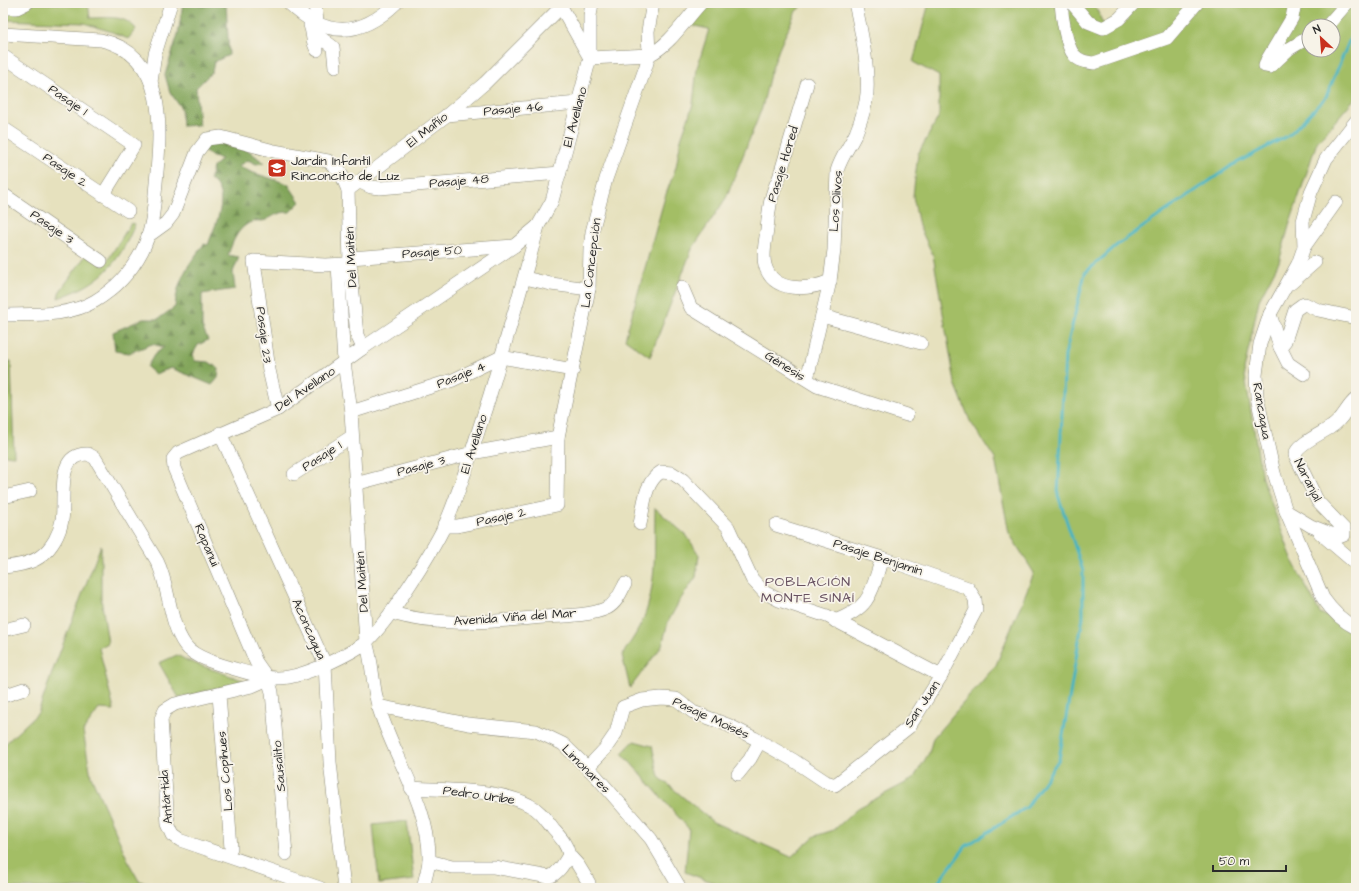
<svg xmlns="http://www.w3.org/2000/svg" width="1359" height="891" font-family="'Architects Daughter',sans-serif">
<style>
.green{fill:#a3be65;stroke:#677448;fill-rule:evenodd}
.forest{fill:url(#forest-firs);stroke:#566842}
.lines{fill:none;stroke-linecap:round;stroke-linejoin:round}
.stream{stroke:#46b4c1;stroke-width:3}
.minor-casing{stroke:#888674;stroke-width:14}
.minor{stroke:#fff;stroke-width:13}
.labels{text-anchor:middle;dominant-baseline:central;stroke-width:3.5;stroke-linejoin:round;paint-order:stroke}
.street-label{font-size:13px;fill:#2b2b2b;stroke:#f7f3e8}
.poi-label{font-size:13px;fill:#2b2b2b;stroke:#f7f3e8;text-anchor:start}
.neighbourhood-label{font-size:14px;letter-spacing:1px;fill:#685261;stroke:#f7f3e8}
</style>
<defs>
<pattern id="forest-firs" width="22" height="20" patternUnits="userSpaceOnUse"><rect width="22" height="20" fill="#82a55a"/><path d="M5 1l3.5 6h-7zM16 11l3.5 6h-7z" fill="#6b874b"/></pattern>
</defs>
<rect width="100%" height="100%" fill="#f7f3e8"/>
<filter id="ink" filterUnits="userSpaceOnUse"><feTurbulence type="fractalNoise" baseFrequency=".025" numOctaves="2"/><feDisplacementMap in="SourceGraphic" scale="8" xChannelSelector="R" yChannelSelector="G"/><feConvolveMatrix kernelMatrix="1 2 1 2 8 2 1 2 1" color-interpolation-filters="sRGB"/></filter>
<filter id="wash" filterUnits="userSpaceOnUse"><feTurbulence type="fractalNoise" baseFrequency=".012" numOctaves="4" result="noise"/><feDisplacementMap in="SourceGraphic" scale="16" xChannelSelector="R" yChannelSelector="G"/><feGaussianBlur stdDeviation="0.9" result="paint"/><feColorMatrix in="noise" values="0 0 0 0 0 0 0 0 0 0 0 0 0 0 0 0 0 1.4 0 .05"/><feComposite in="paint" operator="in"/></filter>
<g filter="url(#wash)">
<rect width="100%" height="100%" fill="#e6e1be"/>
<!-- green -->
<g class="green">
<path d="M28 3H88L90 18C108 18 124 14 136 29L128 39 112 32 84 23 3 20V12Z"/>
<polygon points="710,3 806,3 796,11 779,49 770,74 762,108 726,198 692,249 650,357 625,339 665,197 676,167 681,139 693,104 697,68 709,29 690,25"/>
<path d="M929 3H1094L1103 24 1139 3H1356V97L1317 142 1289 226 1279 262 1259 300 1244 370 1262 478 1294 564 1320 613 1356 631V888H728L685 872 689 829 622 753 634 741 652 746 659 777 713 822 791 857 815 836 834 830 858 808 913 779 929 753 933 738 996 665 1034 573 1009 533 995 459 970 421 955 383 933 255 919 226 913 196 918 154 939 116V76L913 62ZM1309 26H1333V50H1309Z"/>
<path d="M131 223 135 224C119 264 100 284 58 298L60 291 86 255 104 266Z"/>
<polygon points="3,361 11,361 14,456 3,455"/>
<path d="M655 508 687 536 699 555 696 577 680 600 668 622 662 646 630 688 622 655C628 646 635 636 640 626 658 591 654 546 655 508Z"/>
<polygon points="101,545 101,598 108,643 99,648 114,710 99,709 83,731 91,776 130,865 139,881 184,888 3,888 3,746 38,713 53,670"/>
<polygon points="177,655 188,661 245,681 179,698 159,663"/>
<polygon points="407,821 414,880 379,884 373,825"/>
</g>
<!-- forest -->
<g class="forest">
<polygon points="183,3 226,3 229,55 214,62 212,72 196,88 199,125 182,126 181,108 170,92 165,75 178,34"/>
<path d="M223 140 228 147 248 150 264 163 256 164 248 160 238 166 251 172 288 184 300 202 290 212C279 212 275 215 266 220 262 222 258 220 254 221 238 226 233 241 228 255L239 257 233 272 235 289 202 294V327L208 340 198 345 193 354 195 361 209 362 219 369 218 378 212 385 171 368 155 374 147 367 154 355 164 347 152 344 129 353 115 351 113 332 143 319H158L175 307C177 280 188 265 204 244L208 245C215 224 232 195 210 179L213 167 221 159 213 157 198 146Z"/>
</g>
<g class="lines">
<!-- stream -->
<polyline class="stream" points="934,888 966,846 1027,807 1059,759 1083,617 1083,571 1058,495 1065,355 1085,273 1117,245 1231,166 1289,135 1326,97 1352,34 1356,30"/>
</g>
</g>
<g filter="url(#ink)">
<g class="lines">
<!-- minor casing -->
<g class="minor-casing">
<g id="minor">
<path d="M289 3C325 38 360 38 396 3"/>
<polyline points="315,3 317,22"/>
<polyline points="559,3 590,58"/>
<path d="M1061 3C1062 16 1066 46 1074 55 1079 61 1086 62 1094 63L1167 38 1197 3"/>
<polyline points="1072,3 1088,22 1103,28 1119,19 1134,3"/>
<polyline points="1295,3 1292,18 1267,60 1265,66 1270,67 1289,49 1309,37"/>
<polyline points="3,8 17,8 27,3"/>
<path d="M310 25C314 35 311 41 317 50"/>
<polyline points="1327,26 1347,3"/>
<polyline points="313,32 333,47 335,67"/>
<path d="M3 34 101 40C168 55 161 130 156 183 154 205 153 230 142 251 131 272 115 289 95 301 68 317 33 314 3 315"/>
<polyline points="3,56 134,145 103,195"/>
<path d="M590 58 649 55C670 45 685 20 701 3"/>
<polyline points="151,82 155,54 171,3"/>
<path d="M807 84 779 178C770 195 769 210 767 229 766 240 762 254 765 265 773 294 809 290 830 281"/>
<polyline points="447,115 578,103"/>
<path d="M1356 121 1326 159 1311 192 1303 221 1304 247 1298 264 1270 314 1260 344 1256 375 1257 397 1274 473 1286 511 1323 598C1332 611 1342 621 1356 628"/>
<polyline points="3,128 128,211"/>
<polyline points="360,182 371,187 380,188 560,173"/>
<polyline points="348,190 447,115 485,83 561,7"/>
<polyline points="3,194 101,261"/>
<polyline points="148,236 166,223 173,214 197,152 207,139 221,137 274,151 328,161 340,171 348,190 350,263 357,335 363,348"/>
<polyline points="1304,247 1336,202"/>
<polyline points="350,258 514,246"/>
<path d="M338 265 344 362 351 412 366 642C373 662 372 684 378 705 392 755 431 807 429 861 428 870 425 879 423 888"/>
<polyline points="525,278 551,284 589,289"/>
<polyline points="1291,283 1315,262"/>
<polyline points="682,287 691,308 817,386 907,415"/>
<polyline points="1270,314 1280,347 1285,341 1295,310 1302,305 1305,304 1318,310 1356,318"/>
<polyline points="822,316 921,343"/>
<polyline points="1280,347 1288,363 1304,374"/>
<path d="M807 379 830 281 834 250 837 171C841 157 850 146 856 133 860 123 864 111 866 101 871 75 861 29 855 3"/>
<polyline points="278,409 269,370 254,261 325,265 347,264"/>
<polyline points="351,412 453,380 501,357 573,370"/>
<polyline points="220,433 325,664 330,762 344,888"/>
<polyline points="294,474 351,437"/>
<polyline points="355,484 472,453 558,437"/>
<polyline points="3,497 30,491"/>
<path d="M1286 511 1311 526 1339 537 1344 535V529L1318 502 1295 455C1296 445 1322 433 1331 427 1343 420 1346 407 1356 399"/>
<path d="M640 524C644 507 644 482 661 472L672 473 683 480 728 527 752 579 764 592 779 600 827 616 941 676"/>
<polyline points="444,526 457,526 557,505 558,437 589,289 590,249 592,232 606,179 646,66 649,55 648,31 653,3"/>
<polyline points="1320,533 1354,562"/>
<path d="M3 567C15 566 31 564 41 556 52 548 60 533 62 520 66 499 54 453 88 454L95 458 157 561C170 587 168 621 185 645 196 661 237 669 256 675 280 682 298 676 320 667 335 660 354 652 366 642 381 628 394 609 405 592 419 571 434 548 445 525 463 484 475 440 489 398 506 341 523 284 538 226"/>
<path d="M392 613C441 628 494 621 544 617 562 616 591 616 607 608 616 604 621 592 625 584"/>
<path d="M835 621C872 607 871 592 882 558"/>
<polyline points="3,630 24,625"/>
<polyline points="268,679 252,686 175,704 165,710 161,719 168,824 173,835 180,840 320,888"/>
<polyline points="219,695 231,848"/>
<polyline points="3,696 24,689"/>
<polyline points="378,706 468,724 536,731 563,744 596,776 651,839 680,888"/>
<polyline points="588,767 605,749 616,733 623,707 642,700 661,698 676,699 693,712 728,725 754,738 793,760 826,782 835,785 909,727 941,676 976,610 975,599 968,588 882,558 776,525"/>
<polyline points="738,774 750,759 760,741"/>
<path d="M411 788C445 790 500 789 529 805 540 810 546 820 553 829 560 837 567 844 569 855 564 863 559 873 549 877L494 867H452L429 861"/>
<polyline points="286,854 272,692 268,679 256,662 174,468 173,459 178,453 278,409 363,348 514,246 538,226 552,201 590,58 590,16 592,3"/>
<polyline points="569,855 578,865 589,883"/>
</g>
</g>
<!-- minor -->
<use href="#minor" class="minor"/>
</g>
</g>
<!-- icons -->
<defs>
<g id="school-square" transform="scale(1)"><rect x="-9" y="-9" width="18" height="18" rx="4" fill="#c8321e" stroke="#f7f3e8"/><path d="M0-5L7-2L0 1L-7-2ZM-4 1L0 2.5L4 1V4Q0 6-4 4Z" fill="#fff"/></g>
</defs>
<g fill-rule="evenodd">
<use href="#school-square" x="277" y="168"/>
</g>
<g class="labels">
<!-- street labels -->
<g class="street-label">
<text transform="translate(68 100) rotate(34)">Pasaje 1</text>
<text transform="translate(513 109) rotate(-5)">Pasaje 46</text>
<text transform="translate(575 117) rotate(-75)">El Avellano</text>
<text transform="translate(427 130) rotate(-38)">El Mañío</text>
<text transform="translate(783 164) rotate(-73)">Pasaje Hored</text>
<text transform="translate(65 170) rotate(34)">Pasaje 2</text>
<text transform="translate(459 181) rotate(-5)">Pasaje 48</text>
<text transform="translate(836 201) rotate(-86)">Los Olivos</text>
<text transform="translate(52 227) rotate(35)">Pasaje 3</text>
<text transform="translate(432 252) rotate(-4)">Pasaje 50</text>
<text transform="translate(351 257) rotate(-93)">Del Maitén</text>
<text transform="translate(591 263) rotate(-83)">La Concepción</text>
<text transform="translate(264 335) rotate(83)">Pasaje 23</text>
<text transform="translate(785 366) rotate(32)">Génesis</text>
<text transform="translate(461 375) rotate(-22)">Pasaje 4</text>
<text transform="translate(305 389) rotate(-34)">Del Avellano</text>
<text transform="translate(1262 411) rotate(80)">Rancagua</text>
<text transform="translate(474 444) rotate(-72)">El Avellano</text>
<text transform="translate(322 456) rotate(-33)">Pasaje 1</text>
<text transform="translate(421 466) rotate(-15)">Pasaje 3</text>
<text transform="translate(1308 480) rotate(63)">Naranjal</text>
<text transform="translate(501 517) rotate(-12)">Pasaje 2</text>
<text transform="translate(207 545) rotate(67)">Rapanui</text>
<text transform="translate(878 557) rotate(18)">Pasaje Benjamín</text>
<text transform="translate(362 582) rotate(-94)">Del Maitén</text>
<text transform="translate(515 617) rotate(-4)">Avenida Viña del Mar</text>
<text transform="translate(309 629) rotate(66)">Aconcagua</text>
<text transform="translate(922 704) rotate(-56)">San Juan</text>
<text transform="translate(711 718) rotate(25)">Pasaje Moisés</text>
<text transform="translate(279 766) rotate(-95)">Sausalito</text>
<text transform="translate(586 769) rotate(45)">Limonares</text>
<text transform="translate(225 771) rotate(-95)">Los Copihues</text>
<text transform="translate(479 795) rotate(8)">Pedro Uribe</text>
<text transform="translate(166 797) rotate(-95)">Antártida</text>
</g>
<!-- poi labels -->
<g class="poi-label">
<text x="291" y="161">Jardín Infantil<tspan x="291" dy="15">Rinconcito de Luz</tspan></text>
</g>
<!-- neighbourhood labels -->
<g class="neighbourhood-label">
<text x="808" y="582">POBLACIÓN<tspan x="808" dy="16">MONTE SINAÍ</tspan></text>
</g>
</g>
<!-- margin -->
<rect width="1359" height="891" fill="none" stroke="#f7f3e8" stroke-width="16"/>
<!-- north arrow -->
<g transform="translate(1321 38) rotate(334)"><circle r="19" fill="#f7f3e8" stroke="#a5a39c"/>
<path d="M0-3L7 15L0 10L-7 15Z" fill="#c8321e"/>
<text y="-6" font-size="11" font-weight="bold" text-anchor="middle" fill="#2b2b2b">N</text>
</g>
<!-- scale -->
<path d="M1213 865v6h73v-6" fill="none" stroke="#2b2b2b" stroke-width="2"/>
<text x="1219" y="865" font-size="12" fill="#2b2b2b" stroke="#f7f3e8" stroke-width="3" paint-order="stroke">50 m</text>
</svg>
